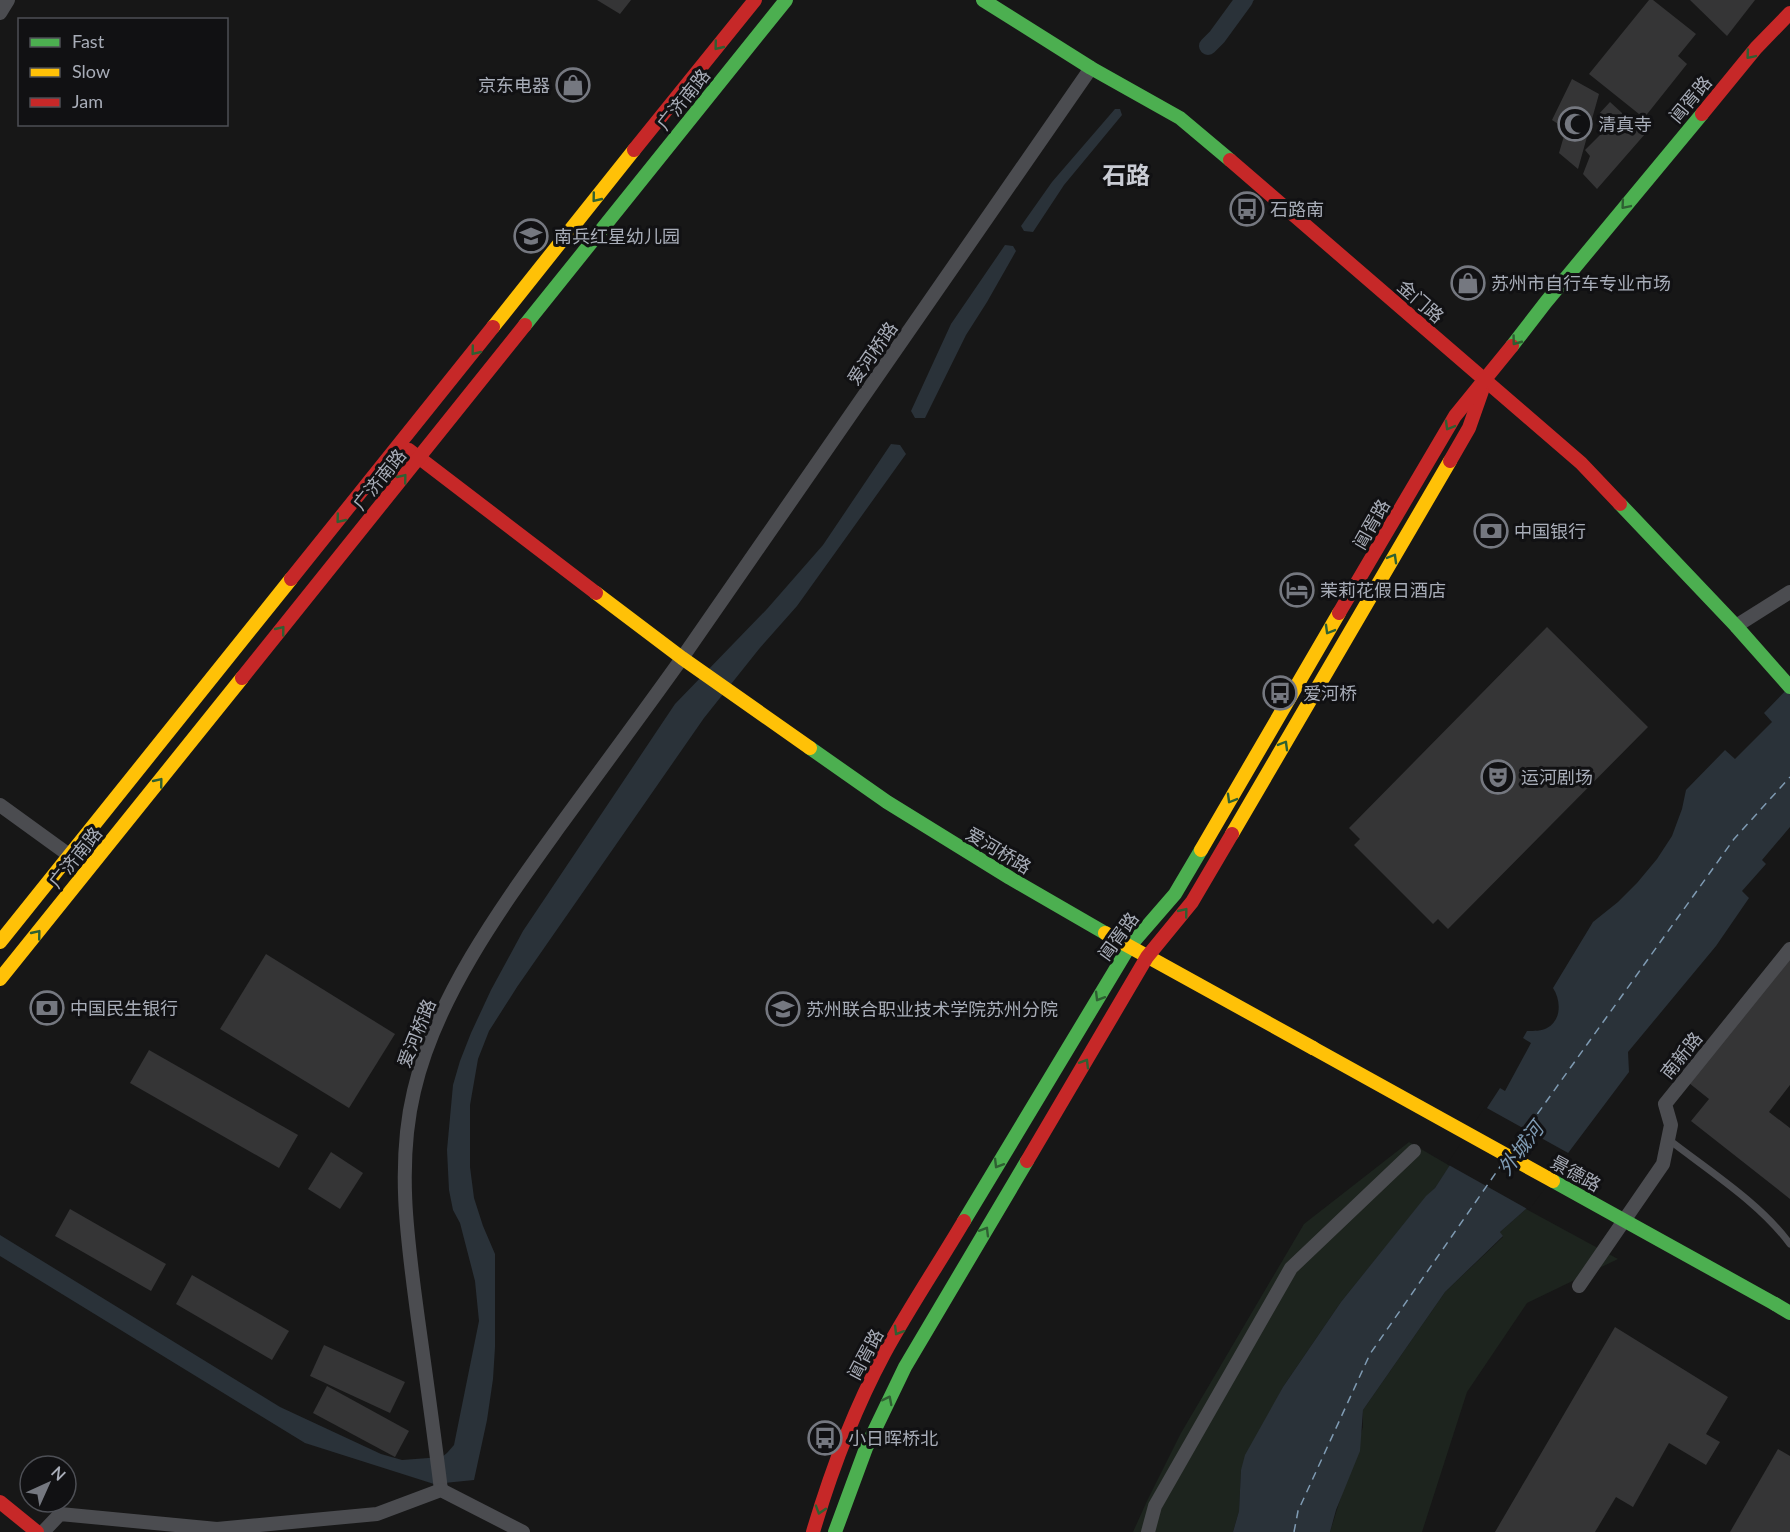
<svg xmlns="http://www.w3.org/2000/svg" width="1790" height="1532" font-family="Lato,'Noto Sans SC',sans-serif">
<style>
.green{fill:#1d241e}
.water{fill:#2a3239}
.pier{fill:#171717}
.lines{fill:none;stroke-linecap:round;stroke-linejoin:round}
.canal{stroke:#2a3239;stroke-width:18}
.ferry{stroke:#7f9bb3;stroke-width:1.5;stroke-dasharray:8 6;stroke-linecap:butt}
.building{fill:#353536}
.lane{stroke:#4b4c50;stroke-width:7}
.street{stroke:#4b4c50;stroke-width:14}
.fast{stroke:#4caf50;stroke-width:14}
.slow{stroke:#ffc107;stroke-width:14}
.jam{stroke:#c62828;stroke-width:14}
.fast-bridge{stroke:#4caf50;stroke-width:14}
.slow-bridge{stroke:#ffc107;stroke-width:14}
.oneway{stroke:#2e6032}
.labels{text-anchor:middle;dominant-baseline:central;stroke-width:6;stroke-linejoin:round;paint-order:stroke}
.poi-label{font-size:18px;fill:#a8adb8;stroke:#111113;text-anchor:start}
.street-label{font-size:18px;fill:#a8adb8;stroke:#111113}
.water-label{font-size:20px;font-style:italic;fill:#7f9bb3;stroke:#111113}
.district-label{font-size:24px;font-weight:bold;fill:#c9ccd4;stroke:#111113}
</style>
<rect width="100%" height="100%" fill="#171717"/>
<!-- green -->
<g class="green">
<polygon points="1409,1142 1450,1166 1435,1188 1426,1197 1341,1302 1283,1387 1241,1470 1239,1511 1233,1532 1133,1532 1147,1501 1181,1433 1304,1224"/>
<polygon points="1526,1209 1618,1259 1527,1303 1467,1392 1422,1532 1330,1532 1363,1427 1363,1410 1445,1292 1503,1237 1500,1232"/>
</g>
<!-- water -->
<g class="water">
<polygon points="1234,0 1254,0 1221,41 1213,42 1210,34"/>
<polygon points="1115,109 1120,109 1122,115 1064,185 1033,232 1024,231 1021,226 1052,182"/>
<polygon points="1005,245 1013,246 1016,251 987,302 966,335 925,418 915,418 911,411 951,324"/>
<polygon points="891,444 900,445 906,454 797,606 759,649 704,718 517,987 489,1031 478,1059 470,1105 470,1167 474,1198 483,1226 495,1254 495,1347 493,1379 487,1420 474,1480 434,1484 305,1443 0,1256 0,1235 280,1407 381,1454 402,1460 442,1457 447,1453 454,1445 479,1321 475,1281 460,1223 453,1210 449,1190 447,1150 453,1085 460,1061 471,1033 491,990 523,931 675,704 767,609 823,545"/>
<path d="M1790 686V827L1762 860 1766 864 1742 891 1749 898 1716 946 1628 1052 1629 1072 1526 1209 1500 1232 1503 1236 1445 1292 1363 1410 1360 1451 1336 1510 1330 1532H1233L1239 1511 1241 1470 1245 1455 1283 1387 1341 1302 1426 1196 1435 1188 1500 1088 1505 1091 1531 1043 1523 1038 1527 1031C1534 1031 1542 1031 1547 1028 1562 1020 1561 1000 1553 988L1593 922 1618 902 1637 883 1657 859 1672 836 1682 809 1686 790 1725 750 1735 759 1772 722 1764 713Z"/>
</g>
<!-- pier -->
<polygon class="pier" points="1485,1107 1570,1154 1529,1210 1447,1164"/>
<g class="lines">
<!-- canal -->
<polyline class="canal" points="1208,46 1217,37 1244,0"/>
<!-- ferry -->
<g class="ferry">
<polyline points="1513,1148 1734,839 1790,777"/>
<polyline points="1294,1532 1298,1511 1370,1354 1502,1164"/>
</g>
</g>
<!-- building -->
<g class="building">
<polygon points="597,0 631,0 620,14"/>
<polygon points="1649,0 1653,0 1696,34 1678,56 1687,64 1644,118 1589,74"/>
<polygon points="1690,0 1755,0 1727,36"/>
<polygon points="1572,79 1599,94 1578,169 1559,153 1566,129 1552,120"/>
<polygon points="1610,102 1645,134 1597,189 1583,174 1590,156 1585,150 1604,131 1598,124 1602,120 1598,115"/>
<polygon points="1547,627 1648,727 1448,929 1438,919 1433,924 1354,845 1360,839 1349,828"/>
<polygon points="266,954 395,1034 349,1108 220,1029"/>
<polygon points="1790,955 1790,1085 1769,1112 1790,1128 1790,1199 1691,1121 1709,1099 1689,1083"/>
<polygon points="149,1050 298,1135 279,1168 130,1083"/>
<polygon points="331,1152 363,1173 340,1209 308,1189"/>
<polygon points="70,1209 166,1264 151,1291 55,1236"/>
<polygon points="192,1275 289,1331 272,1360 176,1304"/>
<polygon points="1615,1327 1728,1397 1706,1434 1720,1442 1706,1465 1669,1443 1633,1507 1616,1497 1595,1532 1495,1532"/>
<polygon points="324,1345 405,1382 390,1413 310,1376"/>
<polygon points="327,1386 409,1431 395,1457 313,1413"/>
<polygon points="1778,1449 1790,1456 1790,1532 1730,1532"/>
</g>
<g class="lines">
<!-- lane -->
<path class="lane" d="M1668 1139C1709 1171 1760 1203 1790 1244"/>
<!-- street -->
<g class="street">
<polyline points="0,13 8,0"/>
<polyline points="1736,626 1790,592"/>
<polyline points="0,805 69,855"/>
<polyline points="1579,1286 1663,1164 1671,1125 1665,1104 1790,949"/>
<path d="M441 1490C434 1433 426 1376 418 1319 408 1244 396 1166 414 1091 436 996 503 905 559 827 599 772 640 717 680 661 727 594 773 526 820 459 910 329 1001 198 1091 68"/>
<polyline points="43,1532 60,1514 217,1529 377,1514 441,1490 523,1532"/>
<polyline points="1148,1532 1155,1506 1291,1268 1414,1151"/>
</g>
<!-- fast -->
<g class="fast">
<polyline points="983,0 1091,68 1180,118 1230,160"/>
<polyline points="525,325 786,0"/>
<polyline points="1512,346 1546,302 1702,114"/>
<polyline points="1620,504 1736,626 1790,687"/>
<polyline points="810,748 887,802 1010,878 1105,933"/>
<polyline points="964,1221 1129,947 1175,894 1201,850"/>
<polyline points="1775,1304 1790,1313"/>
<polyline points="835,1532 866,1448 905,1367 1027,1161"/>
</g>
<!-- slow -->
<g class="slow">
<polyline points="493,327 634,150"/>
<polyline points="596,593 682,658 810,748"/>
<polyline points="1232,834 1450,461"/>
<polyline points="1201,850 1339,613"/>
<polyline points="1105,933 1313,1048"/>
<polyline points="0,942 291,579"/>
<polyline points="0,979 242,678"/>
</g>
<!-- jam -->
<g class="jam">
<polyline points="1702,114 1756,48 1790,13"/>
<polyline points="634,150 755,0"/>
<polyline points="1230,160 1581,463 1620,504"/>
<polyline points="409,450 596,593"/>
<polyline points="1450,461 1469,428 1482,391"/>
<polyline points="291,579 493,327"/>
<polyline points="1339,613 1455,416 1512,346"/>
<polyline points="242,678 525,325"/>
<polyline points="1027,1161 1147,957 1192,902 1232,834"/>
<polyline points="0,1502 37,1532"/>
<path d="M813 1532C831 1471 854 1410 884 1354 909 1308 938 1265 964 1221"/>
</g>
<!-- fast-bridge -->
<polyline class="fast-bridge" points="1553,1181 1775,1304"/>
<!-- slow-bridge -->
<polyline class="slow-bridge" points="1313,1048 1553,1181"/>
</g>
<!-- one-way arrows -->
<defs><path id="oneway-chevron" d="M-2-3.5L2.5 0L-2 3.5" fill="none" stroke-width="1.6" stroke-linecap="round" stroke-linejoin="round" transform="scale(1.5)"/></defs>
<g class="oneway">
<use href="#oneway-chevron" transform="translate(718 46) rotate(129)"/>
<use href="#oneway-chevron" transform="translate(1750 55) rotate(130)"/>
<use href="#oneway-chevron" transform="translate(596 198) rotate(129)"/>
<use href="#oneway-chevron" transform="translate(1625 205) rotate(130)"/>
<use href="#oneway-chevron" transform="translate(1516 341) rotate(127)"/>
<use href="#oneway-chevron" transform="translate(475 351) rotate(129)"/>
<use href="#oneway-chevron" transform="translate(1449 426) rotate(120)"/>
<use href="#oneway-chevron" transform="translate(403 478) rotate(-51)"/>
<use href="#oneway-chevron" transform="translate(340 519) rotate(129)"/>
<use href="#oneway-chevron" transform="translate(1393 558) rotate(-60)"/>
<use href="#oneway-chevron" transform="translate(281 630) rotate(-51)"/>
<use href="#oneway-chevron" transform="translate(1329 630) rotate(120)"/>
<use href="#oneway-chevron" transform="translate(1284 745) rotate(-60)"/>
<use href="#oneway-chevron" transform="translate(159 782) rotate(-51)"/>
<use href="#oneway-chevron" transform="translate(1231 799) rotate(120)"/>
<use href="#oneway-chevron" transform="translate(1184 912) rotate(-51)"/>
<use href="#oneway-chevron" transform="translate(37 934) rotate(-51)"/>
<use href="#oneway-chevron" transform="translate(1099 997) rotate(121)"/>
<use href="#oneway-chevron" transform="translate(1085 1063) rotate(-59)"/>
<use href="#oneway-chevron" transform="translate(998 1164) rotate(121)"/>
<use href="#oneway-chevron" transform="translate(985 1231) rotate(-59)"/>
<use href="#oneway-chevron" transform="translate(898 1331) rotate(121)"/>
<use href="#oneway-chevron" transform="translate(888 1400) rotate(-63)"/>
<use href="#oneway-chevron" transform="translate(820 1510) rotate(107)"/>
</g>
<!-- icons -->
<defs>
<g id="shop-ring" transform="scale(1.725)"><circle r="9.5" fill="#111113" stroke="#757880" stroke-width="1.5"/><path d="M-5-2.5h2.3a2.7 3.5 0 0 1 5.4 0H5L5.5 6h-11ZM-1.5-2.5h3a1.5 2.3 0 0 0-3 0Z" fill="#757880"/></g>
<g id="mosque-ring" transform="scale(1.725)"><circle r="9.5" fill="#111113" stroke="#757880" stroke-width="1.5"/><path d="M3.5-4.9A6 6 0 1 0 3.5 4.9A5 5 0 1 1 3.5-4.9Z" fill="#757880"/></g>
<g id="bus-ring" transform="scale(1.725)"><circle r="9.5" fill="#111113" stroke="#757880" stroke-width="1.5"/><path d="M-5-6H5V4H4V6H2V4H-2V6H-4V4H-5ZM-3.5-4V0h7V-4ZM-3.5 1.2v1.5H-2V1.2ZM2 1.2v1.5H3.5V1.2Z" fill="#757880"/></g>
<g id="school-ring" transform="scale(1.725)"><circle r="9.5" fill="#111113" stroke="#757880" stroke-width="1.5"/><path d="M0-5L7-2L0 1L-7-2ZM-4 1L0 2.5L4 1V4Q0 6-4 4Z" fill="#757880"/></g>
<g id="bank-ring" transform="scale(1.725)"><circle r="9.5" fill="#111113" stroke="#757880" stroke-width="1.5"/><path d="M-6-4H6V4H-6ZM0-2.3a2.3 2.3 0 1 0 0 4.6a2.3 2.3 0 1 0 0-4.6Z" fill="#757880"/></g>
<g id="hotel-ring" transform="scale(1.725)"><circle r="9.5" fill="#111113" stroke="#757880" stroke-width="1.5"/><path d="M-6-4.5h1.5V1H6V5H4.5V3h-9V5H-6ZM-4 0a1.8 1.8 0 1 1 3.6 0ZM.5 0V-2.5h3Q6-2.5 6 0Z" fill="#757880"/></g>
<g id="theatre-ring" transform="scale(1.725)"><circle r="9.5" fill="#111113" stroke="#757880" stroke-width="1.5"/><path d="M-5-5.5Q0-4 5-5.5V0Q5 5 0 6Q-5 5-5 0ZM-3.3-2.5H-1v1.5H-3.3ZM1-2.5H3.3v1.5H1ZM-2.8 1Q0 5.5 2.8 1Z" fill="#757880"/></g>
<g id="university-ring" transform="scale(1.725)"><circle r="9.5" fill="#111113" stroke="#757880" stroke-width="1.5"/><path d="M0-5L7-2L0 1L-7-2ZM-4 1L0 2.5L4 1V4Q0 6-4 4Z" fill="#757880"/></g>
</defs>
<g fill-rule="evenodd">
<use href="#shop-ring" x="573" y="85"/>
<use href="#mosque-ring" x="1575" y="124"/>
<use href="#bus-ring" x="1247" y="209"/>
<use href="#school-ring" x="531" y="236"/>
<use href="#shop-ring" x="1468" y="283"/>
<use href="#bank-ring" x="1491" y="531"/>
<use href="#hotel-ring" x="1297" y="590"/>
<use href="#bus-ring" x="1280" y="693"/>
<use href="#theatre-ring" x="1498" y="777"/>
<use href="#bank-ring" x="47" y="1008"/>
<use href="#university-ring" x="783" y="1009"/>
<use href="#bus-ring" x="825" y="1438"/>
</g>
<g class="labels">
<!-- poi labels -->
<g class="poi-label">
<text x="550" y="85" text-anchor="end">京东电器</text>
<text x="1598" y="124">清真寺</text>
<text x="1270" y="209">石路南</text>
<text x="554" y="236">南兵红星幼儿园</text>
<text x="1491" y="283">苏州市自行车专业市场</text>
<text x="1514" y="531">中国银行</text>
<text x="1320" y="590">茉莉花假日酒店</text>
<text x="1303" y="693">爱河桥</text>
<text x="1521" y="777">运河剧场</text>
<text x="70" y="1008">中国民生银行</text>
<text x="806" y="1009">苏州联合职业技术学院苏州分院</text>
<text x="848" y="1438">小日晖桥北</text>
</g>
<!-- street labels -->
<g class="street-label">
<text transform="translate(683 99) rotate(-51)">广济南路</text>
<text transform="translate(1690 99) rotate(-50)">阊胥路</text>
<text transform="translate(1421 301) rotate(41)">金门路</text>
<text transform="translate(872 353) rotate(-55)">爱河桥路</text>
<text transform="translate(379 479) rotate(-51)">广济南路</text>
<text transform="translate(1371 524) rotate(-60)">阊胥路</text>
<text transform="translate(999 850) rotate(31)">爱河桥路</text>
<text transform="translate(75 857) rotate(-51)">广济南路</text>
<text transform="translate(1118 936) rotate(-54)">阊胥路</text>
<text transform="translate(416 1033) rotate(-68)">爱河桥路</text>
<text transform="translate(1681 1055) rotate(-51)">南新路</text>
<text transform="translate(1576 1173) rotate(29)">景德路</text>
<text transform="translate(865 1354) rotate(-62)">阊胥路</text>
</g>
<!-- water labels -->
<g class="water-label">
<text transform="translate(1520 1148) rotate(-53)">外城河</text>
</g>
<!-- district labels -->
<g class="district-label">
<text x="1126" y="174">石路</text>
</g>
</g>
<!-- legend -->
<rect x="18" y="18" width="210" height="108" fill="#111113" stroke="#4d4f55" stroke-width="1.5"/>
<rect x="30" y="38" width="30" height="9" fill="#4caf50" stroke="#4d4f55" stroke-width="1.5"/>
<text x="72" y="48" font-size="18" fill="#a8adb8">Fast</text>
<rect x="30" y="68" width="30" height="9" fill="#ffc107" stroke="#4d4f55" stroke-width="1.5"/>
<text x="72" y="78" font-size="18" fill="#a8adb8">Slow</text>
<rect x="30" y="98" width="30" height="9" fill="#c62828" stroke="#4d4f55" stroke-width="1.5"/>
<text x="72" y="108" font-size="18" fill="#a8adb8">Jam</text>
<!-- north arrow -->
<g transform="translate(48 1484) rotate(45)"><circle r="28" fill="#111113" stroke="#4d4f55" stroke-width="1.5"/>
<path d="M0-4.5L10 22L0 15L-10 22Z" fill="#757880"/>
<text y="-9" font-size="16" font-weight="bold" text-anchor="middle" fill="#a8adb8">N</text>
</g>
</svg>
